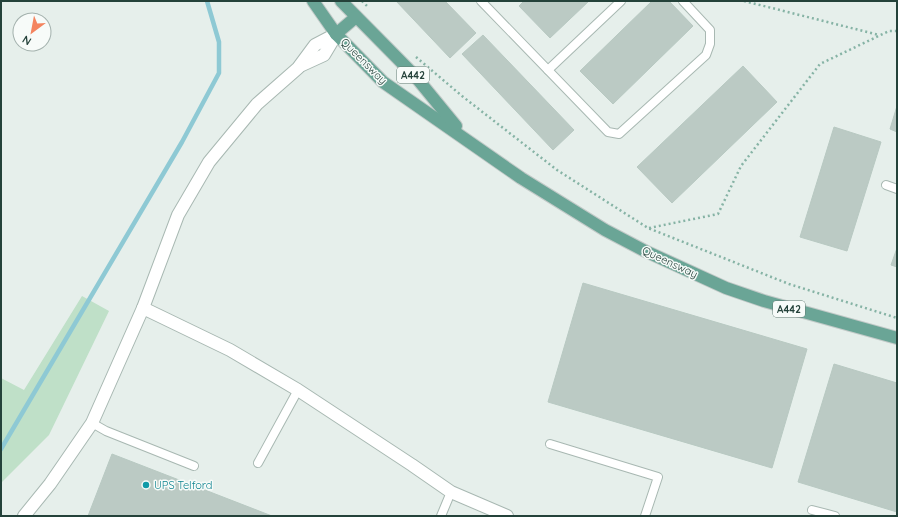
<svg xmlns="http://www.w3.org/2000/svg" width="898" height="517" font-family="Quicksand,sans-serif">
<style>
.green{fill:#bfe0c8}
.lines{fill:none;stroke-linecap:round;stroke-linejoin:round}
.stream{stroke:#8ec9d4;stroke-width:4.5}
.building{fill:#bbcac4;stroke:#b8c9c2}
.service-casing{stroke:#a8b8b2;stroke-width:10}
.minor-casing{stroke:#a8b8b2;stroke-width:14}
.primary-casing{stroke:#c2cac8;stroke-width:14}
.path{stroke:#86b3a5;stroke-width:2.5;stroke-dasharray:2 3;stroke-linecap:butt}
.service{stroke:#fff;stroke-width:8}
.minor{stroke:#fff;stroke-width:12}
.primary{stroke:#6aa596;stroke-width:12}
.culture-dot{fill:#0f9aa8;stroke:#f7fbf9;stroke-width:1.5}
.labels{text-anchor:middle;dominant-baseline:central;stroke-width:3;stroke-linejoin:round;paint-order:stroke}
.shield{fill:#f7fbf9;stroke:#637a73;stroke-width:1}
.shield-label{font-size:10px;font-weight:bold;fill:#24423a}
.street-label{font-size:11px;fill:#24423a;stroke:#f7fbf9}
.culture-label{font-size:11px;fill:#0d838f;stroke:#f7fbf9;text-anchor:start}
</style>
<rect width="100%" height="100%" fill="#e6efeb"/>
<!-- green -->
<polygon class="green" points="82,296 109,311 49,435 1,483 1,378 24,390"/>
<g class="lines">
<!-- stream -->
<polyline class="stream" points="1,449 182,142 219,73 219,42 207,1"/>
</g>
<!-- building -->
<g class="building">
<polygon points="396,1 445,1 476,33 450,58"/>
<polygon points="524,1 589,1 550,38 519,6"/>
<polygon points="652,1 669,1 693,26 613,104 580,71"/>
<polygon points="483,35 574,130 553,150 462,54"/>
<polygon points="743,66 777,102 672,203 637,167"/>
<polygon points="897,106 897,132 890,129"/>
<polygon points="834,127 881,142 847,251 800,237"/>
<polygon points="897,248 897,267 891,265"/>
<polygon points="583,283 807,349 772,468 548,402"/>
<polygon points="834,364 897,383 897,512 798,482"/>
<polygon points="112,454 272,516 88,516"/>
</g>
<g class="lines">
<!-- service casing -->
<g class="service-casing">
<g id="service">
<polyline points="481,1 608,132 619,134 706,55 710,44 710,30 683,1"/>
<polyline points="548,70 621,1"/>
<polyline points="886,185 897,189"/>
<polyline points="92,423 106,431 194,466"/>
<polyline points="550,444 658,477 645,516"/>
<polyline points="258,463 298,390"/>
<polyline points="812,510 835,516"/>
<polyline points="441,516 451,492"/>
</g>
</g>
<!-- minor casing -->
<g class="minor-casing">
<g id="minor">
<polyline points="300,66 324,55 336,35"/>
<polyline points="143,308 230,350 298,390 412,465 451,492 507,516"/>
<polyline points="24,516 50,484 92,423 143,308 178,215 209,162 257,104 298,68 315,45 336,34"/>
</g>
</g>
<!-- primary casing -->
<g class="primary-casing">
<g id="primary">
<polyline points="313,1 336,34 383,82 521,178 605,230 645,251 726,288 764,301 897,338"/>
<polyline points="341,1 415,76 456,126"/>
<polyline points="336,34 356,17"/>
</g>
</g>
<!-- path -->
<g class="path">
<polyline points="362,1 367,6"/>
<polyline points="744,1 879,35"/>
<polyline points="416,57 462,96 557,170 648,228 789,284 897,318"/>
<polyline points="649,228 718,214 741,166 820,64 889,31 897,31"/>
</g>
<!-- service -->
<use href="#service" class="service"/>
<!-- minor -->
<use href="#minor" class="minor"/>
<!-- primary -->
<use href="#primary" class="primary"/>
</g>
<!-- markers -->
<circle class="culture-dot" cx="146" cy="485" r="4"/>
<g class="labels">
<!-- shield labels -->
<g class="shield">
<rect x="397" y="67" width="32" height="16" rx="3"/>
<rect x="773" y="301" width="32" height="16" rx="3"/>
</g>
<g class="shield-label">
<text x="413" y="75">A442</text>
<text x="789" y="309">A442</text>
</g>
<!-- street labels -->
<g class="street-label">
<text transform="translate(364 61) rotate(45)">Queensway</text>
<text transform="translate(670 262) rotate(25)">Queensway</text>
</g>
<!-- culture labels -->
<g class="culture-label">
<text x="154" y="485">UPS Telford</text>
</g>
</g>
<!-- border -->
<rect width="898" height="517" fill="none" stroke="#24423a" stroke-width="4"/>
<!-- north arrow -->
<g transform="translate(32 32) rotate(212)"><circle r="19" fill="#f7fbf9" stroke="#a3b1ad"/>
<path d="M0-3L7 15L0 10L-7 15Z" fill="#f4845f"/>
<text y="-6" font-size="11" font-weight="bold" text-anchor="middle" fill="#24423a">N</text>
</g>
</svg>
